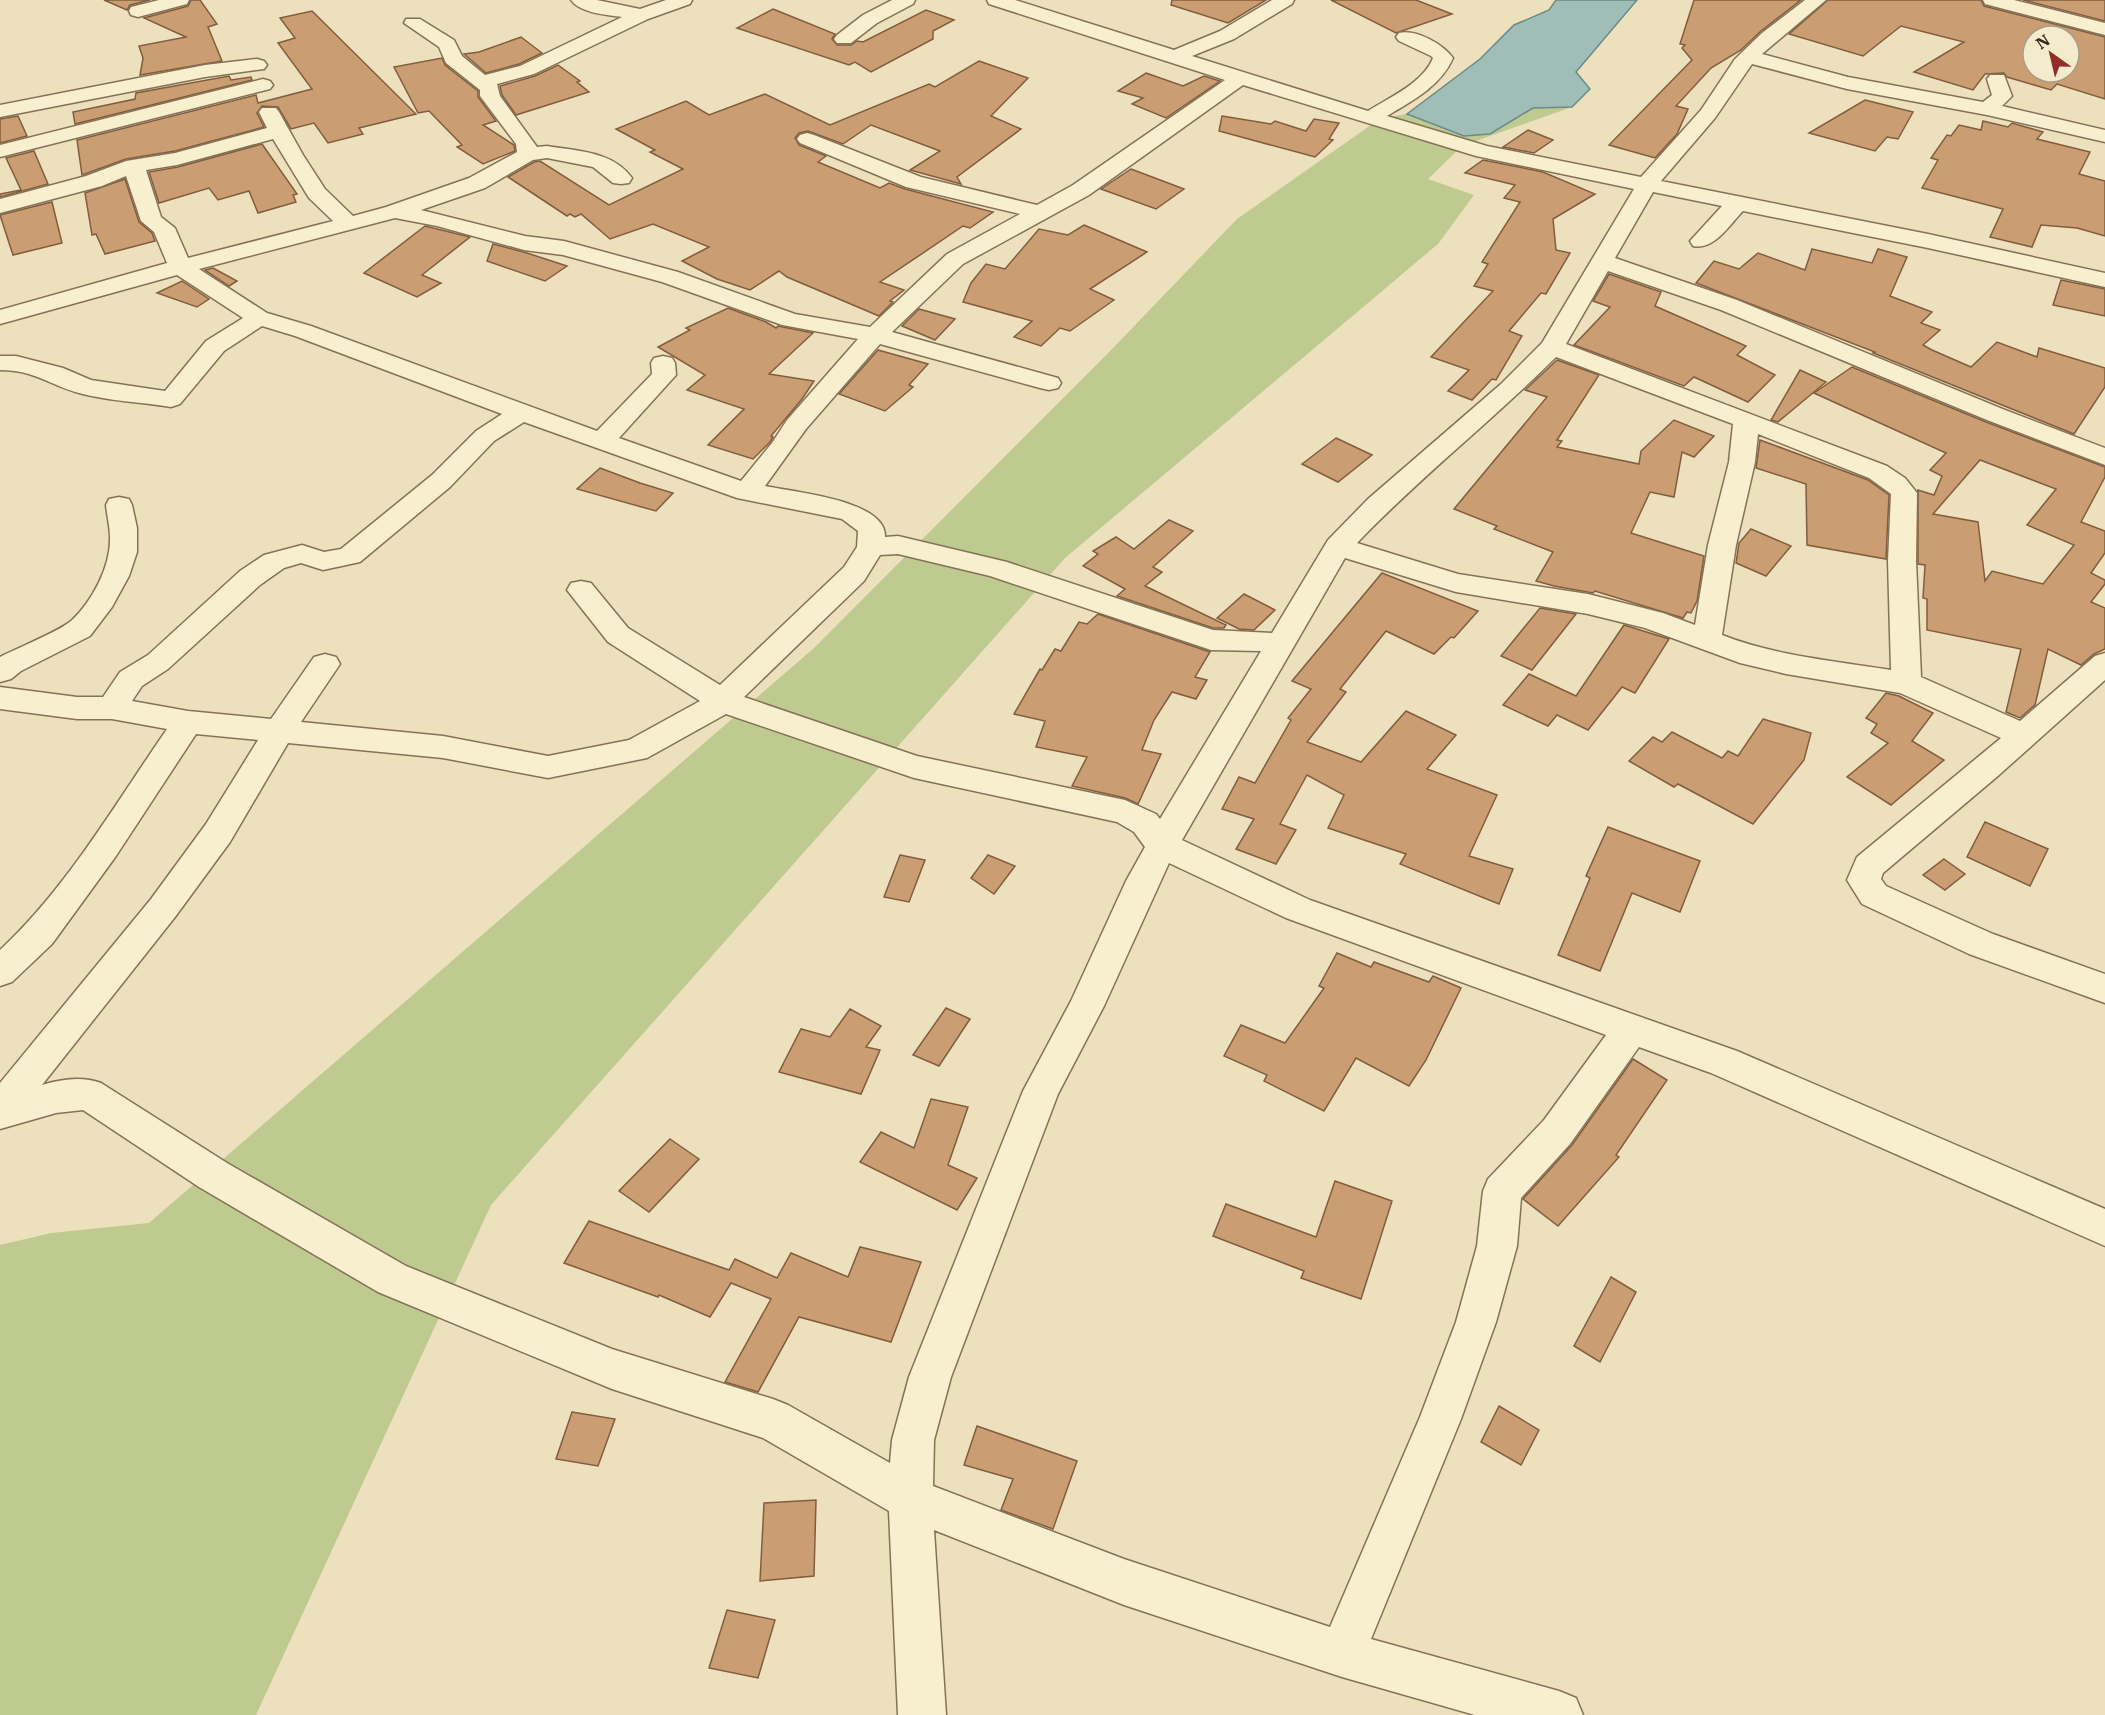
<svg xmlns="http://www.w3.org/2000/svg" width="2105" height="1715" font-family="'IBM Plex Serif',serif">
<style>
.green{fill:#bfca91}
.water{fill:#a0beb7;stroke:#698b85;stroke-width:1.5}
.building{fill:#ca9d73;stroke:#825d3d;stroke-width:1.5;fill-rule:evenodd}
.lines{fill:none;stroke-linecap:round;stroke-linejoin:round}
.minor-casing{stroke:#847257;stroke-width:3}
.minor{fill:#f8efcf;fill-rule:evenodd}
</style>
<rect width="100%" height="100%" fill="#ede1bd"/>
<!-- green -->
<polygon class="green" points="1572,107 1462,146 1428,179 1474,195 1438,244 1065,558 491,1205 256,1715 0,1715 0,1245 51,1233 149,1223 814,648 1113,348 1237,219 1381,118 1407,114 1464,136 1490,134 1533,108"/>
<!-- water -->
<polygon class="water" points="1556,0 1637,0 1576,72 1590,89 1572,107 1533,108 1490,134 1464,136 1407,114 1480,59 1514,25 1549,10"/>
<!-- building -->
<g class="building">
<polygon points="104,0 150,0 130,5 127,10"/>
<polygon points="191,0 200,0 217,24 208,27 222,61 140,75 143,58 139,46 186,37 144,18 188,6"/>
<polygon points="1172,0 1266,0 1228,23 1171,5"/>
<polygon points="1331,0 1416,0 1452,14 1396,33"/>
<polygon points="1694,0 1801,0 1761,31 1741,50 1711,68 1676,106 1688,109 1677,134 1655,158 1609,145 1692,60 1682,48 1685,45 1680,44"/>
<path d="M1828 0H1981L1984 6 2105 37V99L2057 84 2051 90 2007 77 2004 73 1985 74 1973 90 1914 72 1964 42 1901 26 1863 56 1789 34ZM2033 36H2069V72H2033Z"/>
<polygon points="2023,0 2105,0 2105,21"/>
<polygon points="773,9 835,34 832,39 837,45 851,45 857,41 863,42 926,10 954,20 933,31 933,39 871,72 855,62 849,65 737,28"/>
<polygon points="312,11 416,114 359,128 363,134 328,143 314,123 291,129 278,107 262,106 257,113 264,127 175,151 126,159 82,175 77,140 256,95 258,103 312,89 278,43 295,38 280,18"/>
<polygon points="521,37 542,53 519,64 486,73 464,54 479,52"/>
<polygon points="442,58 445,65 478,91 478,97 496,121 483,125 514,145 515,151 483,164 457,147 462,145 429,111 418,113 394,67"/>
<polygon points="979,61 1028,78 991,116 1021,129 957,177 961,184 910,170 940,151 871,125 843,144 808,131 799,133 795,138 799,145 826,156 818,162 880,188 889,183 905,189 993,212 970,228 963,226 880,282 904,290 890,301 893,302 879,316 787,277 779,271 750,290 717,279 682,261 709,247 653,224 610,239 581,214 575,217 570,214 567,216 508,177 534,162 540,161 609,205 683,169 650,152 655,150 616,129 686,101 709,115 765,94 830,125 929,84 935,87"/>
<polygon points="558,65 580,81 577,82 589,92 516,115 502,95 500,86 535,76"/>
<polygon points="1146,73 1183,86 1204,76 1220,81 1166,118 1132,104 1143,98 1118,91"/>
<polygon points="229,76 231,80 251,77 252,80 75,124 73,112 135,99 136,93"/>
<polygon points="1865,100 1913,112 1898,139 1887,137 1875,151 1809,133"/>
<polygon points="18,116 27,136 0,143 0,119"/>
<polygon points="1222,116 1271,124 1275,121 1306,131 1314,119 1339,123 1329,139 1333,140 1315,157 1219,131"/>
<polygon points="1983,121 2008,127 2012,123 2043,132 2037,139 2090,152 2079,174 2105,181 2105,236 2077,228 2041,225 2032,247 1990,237 2003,209 1922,188 1938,160 1931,158 1947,135 1951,136 1959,125 1981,130"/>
<polygon points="1528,130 1553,140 1534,153 1503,147"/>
<polygon points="262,144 297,194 293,195 296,202 258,213 249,191 218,200 209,188 159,203 149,172 178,167"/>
<polygon points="34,151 48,184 0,197 0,194 21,190 6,158"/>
<polygon points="1483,160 1543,172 1595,194 1553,219 1556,250 1570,253 1546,294 1541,293 1509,331 1522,336 1496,380 1492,379 1472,400 1448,391 1469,370 1431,357 1493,291 1474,286 1488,264 1482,262 1520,202 1504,198 1515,185 1465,173"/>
<polygon points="1131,169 1184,189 1156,209 1101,189"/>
<polygon points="125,179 139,222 152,233 155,241 105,254 96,234 92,235 85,193"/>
<polygon points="52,202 62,243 13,255 0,215"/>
<polygon points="1084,225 1147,252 1090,289 1114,300 1070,331 1060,328 1041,346 1014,337 1032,321 963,302 971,283 986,264 1005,269 1039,229 1068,235"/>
<polygon points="425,226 470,237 422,275 441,283 417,297 364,273"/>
<polygon points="493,244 527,253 567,266 545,281 487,261"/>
<polygon points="1812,249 1872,263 1878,249 1907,257 1890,296 1932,312 1921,323 1940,330 1923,345 1932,350 1971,367 1997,342 2037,357 2039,348 2105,368 2105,387 2074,434 1873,353 1875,352 1696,283 1714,261 1739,269 1758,253 1805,270"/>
<polygon points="213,268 237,281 229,286 205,270"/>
<polygon points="1609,274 1661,292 1655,306 1746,346 1737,355 1775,375 1748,402 1694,377 1684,386 1574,345 1610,307 1593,301"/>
<polygon points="2061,280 2105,289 2105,316 2053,305"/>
<polygon points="182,281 209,299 197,307 157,293"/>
<polygon points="728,308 766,322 776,328 778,326 813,333 769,374 814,381 802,399 771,436 773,437 770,442 753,459 708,445 744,409 687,390 705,375 658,347 690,330 686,328"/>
<polygon points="919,309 955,319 935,340 902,326"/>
<polygon points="878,350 928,364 909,385 913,387 885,411 839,394"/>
<polygon points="1557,360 1599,375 1557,440 1562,441 1557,447 1639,464 1641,451 1674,420 1714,436 1694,457 1682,452 1674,497 1650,492 1631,533 1704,556 1697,601 1691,613 1687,612 1683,618 1595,591 1593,593 1554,586 1536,581 1553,552 1494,529 1497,526 1454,509 1547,397 1525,390"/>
<path d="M1852 367 1986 422 2105 467V477L2081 522 2105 531V553L2091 573 2105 580V584L2091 602 2105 608V649L2094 654 2081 665 2048 649 2035 705 2020 718 2006 712 2021 649 1927 630V599L1923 598 1925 565 1918 564V490L1934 495 1942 476 1930 470 1946 453 1814 393ZM1980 460 2056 489 2027 525 2074 545 2043 584 1992 571 1985 581 1978 522 1933 514Z"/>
<polygon points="1800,370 1826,382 1778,422 1771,420"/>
<polygon points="1336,438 1372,455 1338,482 1302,464"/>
<polygon points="1760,440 1868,480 1889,495 1886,559 1807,545 1806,484 1756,468"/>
<polygon points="600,468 640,483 673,493 656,511 577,489"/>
<polygon points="1169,520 1193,531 1153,567 1162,572 1145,586 1226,625 1224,628 1213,628 1117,596 1125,589 1083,566 1098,554 1093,551 1116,537 1134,549"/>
<polygon points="1751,529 1791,546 1766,576 1736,563 1739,543"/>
<polygon points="1382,573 1478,611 1454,638 1451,637 1434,654 1386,631 1340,689 1346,692 1307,742 1361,762 1406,711 1456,735 1427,769 1497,795 1469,856 1513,869 1499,904 1400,864 1406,854 1328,828 1344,795 1307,775 1280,824 1296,830 1276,864 1236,849 1254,819 1222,809 1239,777 1255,783 1291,720 1288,718 1311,689 1292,681"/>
<polygon points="1244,594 1275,610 1254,630 1239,629 1217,618"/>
<polygon points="1540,608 1576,614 1532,670 1501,656"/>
<polygon points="1098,614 1210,652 1195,677 1207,680 1196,699 1172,692 1154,720 1142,750 1161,754 1138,804 1125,798 1072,786 1087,757 1036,747 1045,721 1014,714 1040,669 1042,670 1055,649 1061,651 1079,622 1087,624"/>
<polygon points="1624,625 1669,639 1635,693 1622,687 1588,730 1557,715 1548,726 1503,705 1529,674 1576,696"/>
<polygon points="1886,693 1899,696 1933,713 1912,741 1944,760 1891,805 1847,777 1888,743 1871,733 1877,724 1866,718"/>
<polygon points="1763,719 1811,733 1804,760 1753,824 1678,784 1674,787 1629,761 1653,737 1662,742 1672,732 1722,758 1728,751 1738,756"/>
<polygon points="1985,822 2048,849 2030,886 1967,857"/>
<polygon points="1608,827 1700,861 1680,912 1632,893 1600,971 1558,955 1590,878 1586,876"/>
<polygon points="900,855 925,860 909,902 884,897"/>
<polygon points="988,855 1015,866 994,894 971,878"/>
<polygon points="1944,859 1965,874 1945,890 1923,875"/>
<polygon points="1337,953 1371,967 1374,962 1429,982 1433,976 1461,988 1426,1060 1409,1086 1356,1058 1324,1111 1264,1081 1267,1075 1224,1056 1241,1025 1285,1043 1324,988 1319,986"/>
<polygon points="946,1008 970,1019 939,1066 913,1055"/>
<polygon points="850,1009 881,1026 866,1047 880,1050 861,1094 779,1072 801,1029 830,1037"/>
<polygon points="1633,1059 1667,1080 1616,1155 1619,1157 1558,1226 1523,1199 1572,1145"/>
<polygon points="931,1099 968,1107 948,1165 977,1178 957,1210 860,1162 881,1132 914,1148"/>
<polygon points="670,1139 699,1159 649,1212 619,1191"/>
<polygon points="1335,1181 1392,1201 1361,1299 1301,1278 1304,1271 1213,1236 1226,1204 1316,1237"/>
<polygon points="589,1221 729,1270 735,1259 777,1278 791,1253 848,1277 860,1247 921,1262 891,1342 799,1317 758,1392 725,1382 771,1299 731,1283 710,1317 659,1295 658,1297 564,1263"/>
<polygon points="1611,1277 1636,1292 1600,1362 1574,1346"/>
<polygon points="1499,1406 1539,1430 1521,1465 1481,1442"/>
<polygon points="572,1412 615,1419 598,1466 556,1459"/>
<polygon points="977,1426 1077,1461 1053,1529 1001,1510 1013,1479 964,1465"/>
<polygon points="816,1500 814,1576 760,1581 764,1503"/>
<polygon points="727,1610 775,1620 758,1678 709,1668"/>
</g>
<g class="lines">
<!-- minor casing -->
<g class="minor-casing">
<g id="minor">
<polygon points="159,0 189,0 187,4 138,17 131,15 129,11 131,7"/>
<path d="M571 0H597L640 9 666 0H692L690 4 648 19 534 74 497 84 500 96 537 147 547 146C576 151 613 151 632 178L629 183 621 184 613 183 593 167 547 158 533 160 485 188 421 210 525 236 564 241 678 272 795 314 870 327 947 254 1020 214 906 187 800 143 797 139 800 135 807 133 814 135 921 177 1037 205 1073 185 1225 80 989 4 987 0H1015L1174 50 1220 31 1272 0H1294L1292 4 1234 39 1192 56 1368 111C1390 97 1423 83 1433 58L1431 56 1399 41 1396 37 1399 33C1416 29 1443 44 1453 58 1441 86 1412 101 1387 116L1487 146 1641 177 1701 110 1735 59 1762 33 1805 0H1826L1762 54 1848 77 1983 102 1992 95 1987 79 1990 75H2004L2012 96 2002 106 2105 130V142L1987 115 1847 89 1752 64 1715 118 1661 181 1928 234 2105 273V287L1928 248 1743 211C1730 224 1714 251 1693 246L1690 241 1722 206 1653 192 1615 258 1737 300 2005 410 2105 448V465L1987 420 1721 310 1608 271 1566 344 1887 466 1905 478 1917 493 1916 561 1921 677 2020 721 2095 656 2105 653V680L1999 775 1883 873 1881 879 1886 886 1993 934 2105 974V1003L1969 954 1862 904 1847 880 1857 857 2001 738 1900 693 1786 674 1740 663 1645 628 1588 614 1456 592 1345 558 1182 840 1310 900 1737 1051 2105 1209V1246L1711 1073 1639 1047 1570 1144 1521 1198 1517 1246 1496 1322 1461 1419 1371 1639 1559 1691 1576 1698 1583 1715H1475L1342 1677 1124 1605 934 1530 946 1715H898L889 1511 763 1438 612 1389 378 1292 199 1187 83 1110 56 1113 0 1129V1083L151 899 206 824 258 740 196 734 116 856 52 944 12 982 0 986V950C67 888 115 804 167 729L112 719H77L0 709V687L77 697H103L120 672 148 655 240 571 264 555 302 545 324 552 341 549 432 475 476 431 502 414 295 336 262 326 224 351 180 404 171 407C141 402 108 401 79 393 49 385 35 370 0 370V356H16L63 368 91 380 165 391 206 341 243 318 177 275 0 324V310L167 263 154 232 141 221 126 176 102 186 0 213V199L86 176 126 161 175 153 267 128 259 112 262 108H276L279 112 303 155 325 189 353 216 386 207 469 178 517 152 516 144 480 96V90L446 63 439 47 404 23 406 19H420L454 40 462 56 485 75 520 66 622 17C607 15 580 13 571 0ZM1243 85 1476 156 1634 189 1542 343 1501 384 1368 499 1328 540 1272 633 1213 630 1007 562 898 536 885 537C887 500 793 492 765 486L806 429 880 344 1040 388 1049 390 1058 388 1061 383 1058 378 892 332 963 264 1089 195ZM273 139 309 198 333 221 188 258 175 228 161 217 146 170 177 165ZM395 218 437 226 524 250 563 255 662 282 782 325 858 339 787 420 772 443 741 481 619 438 676 375 675 363 672 358 663 356 654 358 651 363 652 374 597 431 311 326 267 313 199 269ZM1556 357 1733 424 1729 462 1708 545 1695 625 1663 613 1588 594 1458 574 1357 543C1420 477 1492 421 1556 357ZM524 422 737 498 842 519 858 531 857 547 844 567 720 685 628 628 591 583 581 581 571 583 567 590 608 642 700 701 629 740 548 756 443 736 301 722 340 664 336 657 325 654 314 657 271 719 188 711 132 701 142 686 168 669 260 585 284 568 301 563 323 570 360 562 450 487 494 441ZM1758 434 1869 478 1891 494 1888 561 1891 670C1834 661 1776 656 1722 635L1736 545 1755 462ZM898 554 990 576 1211 650 1261 651 1160 819 1156 814 1125 800 917 756 744 697 864 581 880 555ZM726 714 914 778 1117 822 1134 832 1145 847 1126 881 1071 1001 1023 1091 909 1377 892 1440 890 1463 788 1405 773 1399 612 1349 406 1266 227 1163 101 1083C82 1076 62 1079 42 1085L175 917 230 842 288 743 443 758 548 778 647 758ZM1169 863 1286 918 1606 1035 1544 1120 1488 1179 1483 1191 1477 1246 1456 1322 1420 1417 1330 1627 1124 1559 933 1486 934 1440 951 1377 1058 1094 1104 1006Z"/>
<polygon points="892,0 915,0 913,4 877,23 851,43 837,43 834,39 837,35 863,15"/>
<polygon points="1983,0 2014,0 2105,23 2105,35 1985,4"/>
<polygon points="257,59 264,61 267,65 264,69 205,77 0,117 0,105 205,65"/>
<polygon points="263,79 270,81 273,85 270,89 0,157 0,145"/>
<path d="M119 497 129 499 132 505 137 528V552L129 576 112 607 90 636 21 671 11 679 0 682V657C17 648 58 632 71 621 92 602 111 566 110 537 110 527 107 516 106 505L109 499Z"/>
</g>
</g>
<!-- minor -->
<use href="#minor" class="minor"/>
</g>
<!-- north arrow -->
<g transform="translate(2051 54) rotate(326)"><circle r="28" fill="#f4ebcc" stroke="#a79d85" stroke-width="1.5"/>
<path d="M0-4.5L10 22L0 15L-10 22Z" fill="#922e28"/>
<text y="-9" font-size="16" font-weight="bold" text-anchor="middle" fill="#33281b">N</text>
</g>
</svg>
